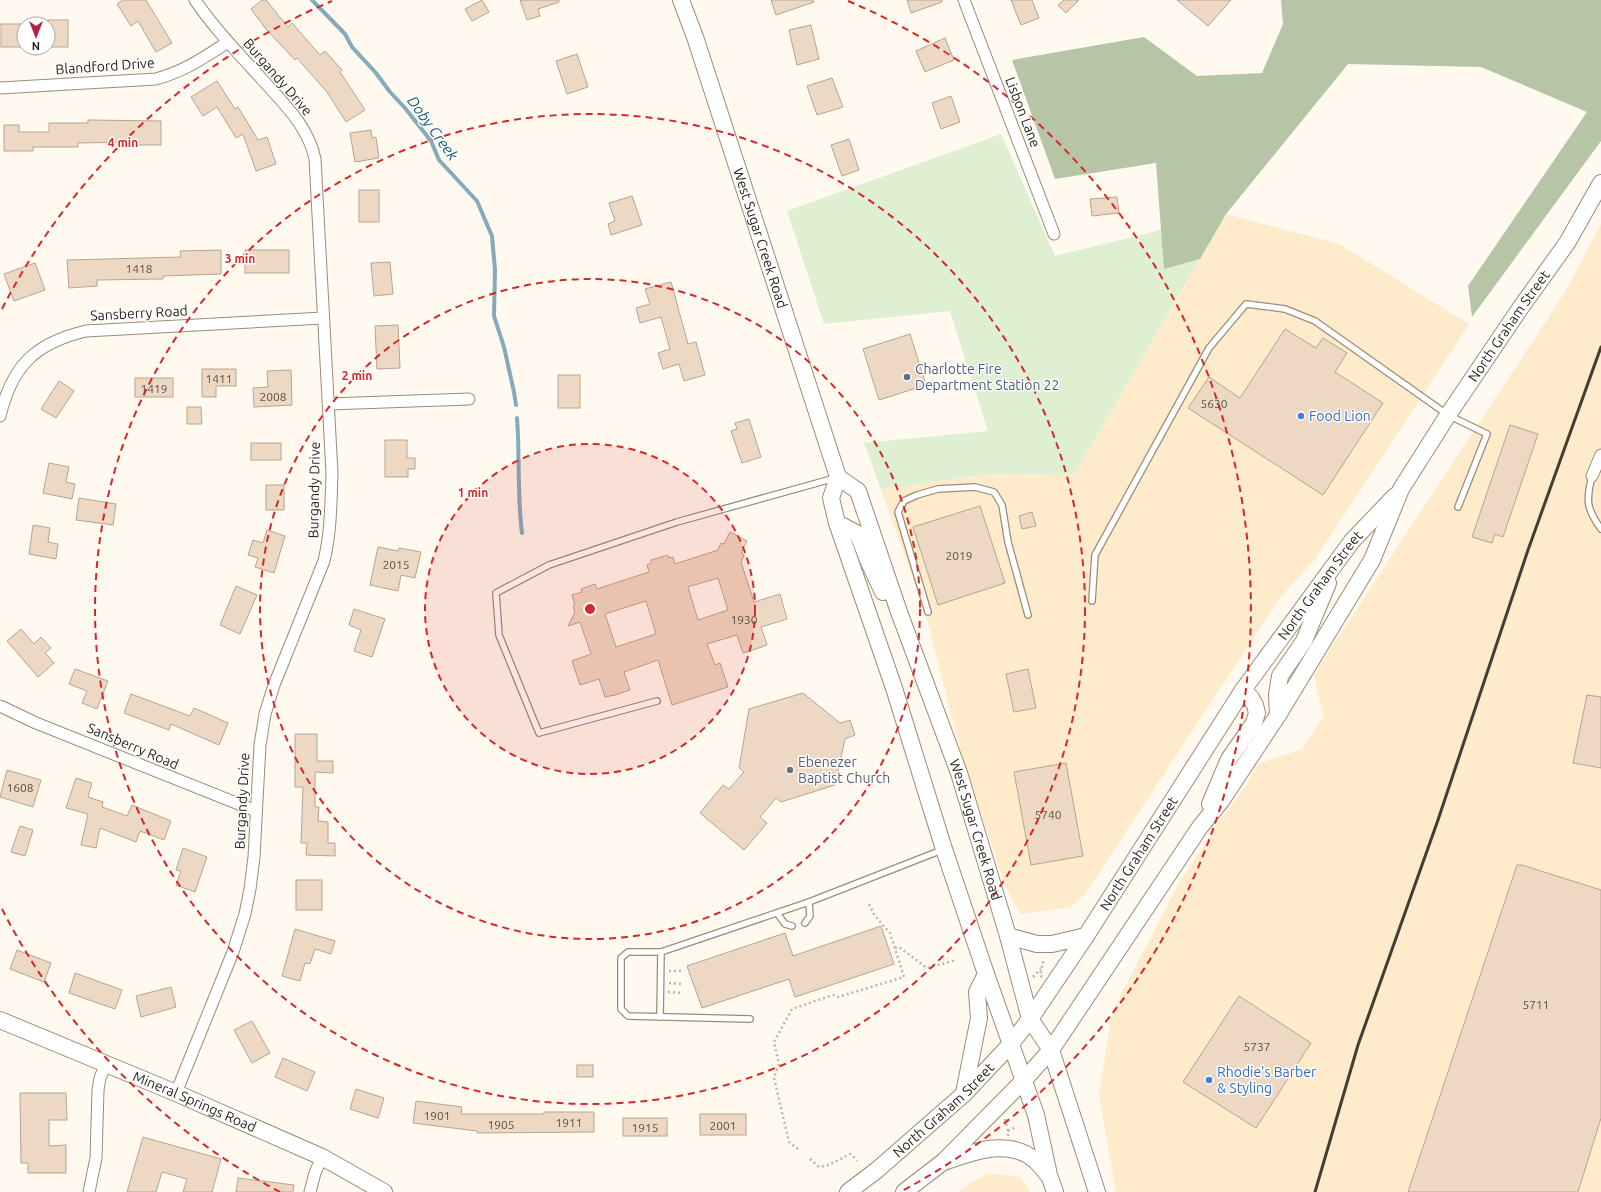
<svg xmlns="http://www.w3.org/2000/svg" width="1601" height="1192" font-family="Ubuntu,sans-serif">
<style>
.built{fill:#fdebcb}
.green{fill:#dfefd2}
.forest{fill:#b5c5a5}
.lines{fill:none;stroke-linecap:round;stroke-linejoin:round}
.stream{stroke:#85abbb;stroke-width:4}
.building{fill:#edd9c3;stroke:#b7a48f;fill-rule:evenodd}
.lane-casing{stroke:#9a8d76;stroke-width:8}
.street-casing{stroke:#9a8d76;stroke-width:13}
.secondary-casing{stroke:#9a8d76;stroke-width:18}
.path{stroke:#bbb6ac;stroke-width:2.5;stroke-dasharray:2 3;stroke-linecap:butt}
.lane{stroke:#fff;stroke-width:5.5}
.street{stroke:#fff;stroke-width:11}
.secondary{stroke:#fff;stroke-width:16}
.rail{stroke:#433e34;stroke-width:3}
.ring{fill:none;stroke:#d62828;stroke-width:2;stroke-dasharray:7 5}
.service-dot{fill:#5c6f8a;stroke:#fff;stroke-width:1.5}
.shop-dot{fill:#3f7fe0;stroke:#fff;stroke-width:1.5}
.worship-dot{fill:#6b7280;stroke:#fff;stroke-width:1.5}
.labels{text-anchor:middle;dominant-baseline:central;stroke-width:3;stroke-linejoin:round;paint-order:stroke}
.number-label{font-size:12px;fill:#5a5144}
.street-label{font-size:14px;fill:#29241a;stroke:#fff}
.service-label{font-size:14px;fill:#4e5e75;stroke:#fff;text-anchor:start}
.shop-label{font-size:14px;fill:#366cbe;stroke:#fff;text-anchor:start}
.worship-label{font-size:14px;fill:#5b616d;stroke:#fff;text-anchor:start}
.water-label{font-size:15px;font-style:italic;fill:#115a72;stroke:#fff}
.centre{fill:#d62828;stroke:#fff;stroke-width:2}
.ring-label{font-size:12px;text-anchor:middle;font-weight:bold;fill:#d62828;stroke:#fff;stroke-width:3;stroke-linejoin:round;paint-order:stroke}
</style>
<rect width="100%" height="100%" fill="#fff9ef"/>
<!-- built -->
<g class="built">
<polygon points="1226,214 1339,244 1469,324 1316,558 1279,599 1085,894 1071,907 1020,914 1004,883 960,749 925,612 881,490 987,474 1074,475"/>
<polygon points="1601,224 1601,1192 1116,1192 1099,1095 1112,1012 1179,883 1223,816 1246,786 1257,764 1302,749 1323,717 1314,674 1565,292"/>
<polygon points="987,1173 1020,1177 1030,1192 957,1192"/>
</g>
<!-- green -->
<polygon class="green" points="1001,134 1055,256 1226,214 1074,475 987,474 881,490 864,443 988,431 950,311 824,324 787,211"/>
<!-- forest -->
<polygon class="forest" points="1281,0 1601,0 1601,141 1472,317 1468,286 1587,112 1481,67 1348,64 1226,214 1200,259 1164,269 1156,163 1055,179 1012,60 1144,37 1197,76 1262,73 1283,24"/>
<g class="lines">
<!-- stream -->
<g class="stream">
<polyline points="312,0 345,34 352,47 376,73 390,92 405,108 431,141 439,160 477,201 492,236 495,270 494,316 504,347 514,392 516,405"/>
<path d="M517 418C520 457 517 495 522 533"/>
</g>
</g>
<!-- building -->
<g class="building">
<polygon points="123,0 146,0 172,43 156,52 138,21 131,26 117,4"/>
<polygon points="262,0 266,0 288,27 292,23 320,55 325,51 342,70 340,72 365,110 346,122 327,92 297,58 295,60 266,29 251,9"/>
<polygon points="482,0 489,12 472,21 465,9"/>
<polygon points="520,0 559,0 559,2 538,9 540,16 527,20"/>
<polygon points="771,0 813,0 814,2 776,15"/>
<polygon points="907,0 942,0 942,2 911,13"/>
<polygon points="1011,0 1032,0 1039,18 1021,25"/>
<polygon points="1064,0 1079,0 1066,13 1058,5"/>
<polygon points="1177,0 1231,0 1208,26"/>
<rect x="48" y="20" width="20" height="27"/>
<rect x="1" y="24" width="23" height="23"/>
<polygon points="811,25 819,59 797,65 789,30"/>
<polygon points="945,38 954,60 925,72 916,51"/>
<polygon points="577,54 588,87 567,94 556,61"/>
<polygon points="832,78 843,107 817,115 807,86"/>
<polygon points="217,81 235,109 238,107 258,140 267,137 276,164 256,171 243,134 236,138 217,107 203,116 191,97"/>
<polygon points="951,96 960,122 941,129 932,103"/>
<polygon points="88,120 161,121 161,145 132,145 132,142 78,143 78,147 33,147 33,151 4,151 4,125 19,125 19,132 49,132 49,123 88,123"/>
<polygon points="371,130 372,138 376,137 379,158 355,162 350,133"/>
<polygon points="849,139 859,170 842,176 831,145"/>
<rect x="359" y="190" width="20" height="32"/>
<polygon points="632,196 642,225 611,235 608,224 615,221 609,203"/>
<polygon points="1117,197 1119,213 1092,216 1090,199"/>
<polygon points="221,250 221,274 163,276 163,279 97,280 97,286 69,288 67,260 181,257 180,251"/>
<rect x="245" y="250" width="44" height="23"/>
<polygon points="390,262 393,294 374,296 371,263"/>
<polygon points="35,263 45,290 14,301 4,274"/>
<polygon points="671,282 688,344 696,342 705,375 684,381 679,364 663,369 658,353 670,349 661,317 640,323 636,308 650,304 645,289"/>
<polygon points="398,325 400,368 377,369 375,326"/>
<polygon points="1285,329 1316,348 1323,338 1347,353 1335,372 1383,403 1323,495 1188,408 1209,377 1240,398"/>
<polygon points="910,334 926,385 879,400 863,349"/>
<polygon points="202,369 236,369 236,386 216,386 216,397 202,397"/>
<polygon points="291,370 292,405 254,407 253,388 268,387 267,371"/>
<rect x="558" y="375" width="22" height="33"/>
<rect x="135" y="378" width="38" height="19"/>
<polygon points="59,381 74,391 56,418 41,409"/>
<polygon points="187,407 201,407 202,424 187,424"/>
<polygon points="749,419 761,457 742,463 731,431 737,429 735,423"/>
<polygon points="1510,425 1538,434 1503,537 1495,534 1492,543 1472,537"/>
<polygon points="385,440 407,440 407,458 415,458 415,469 408,469 408,477 385,477"/>
<rect x="251" y="443" width="30" height="17"/>
<polygon points="49,463 69,467 66,482 75,484 72,499 43,493"/>
<rect x="266" y="485" width="18" height="25"/>
<polygon points="79,498 116,504 113,525 76,520"/>
<polygon points="980,506 1005,583 938,605 913,527"/>
<polygon points="1032,512 1036,526 1022,529 1019,516"/>
<polygon points="33,525 50,528 48,542 58,544 56,559 29,554"/>
<polygon points="267,530 285,536 274,573 255,567 258,558 248,555 253,540 263,543"/>
<path d="M730 532 747 541 741 553 744 555 741 562 754 602 780 594 787 619 761 627 767 645 753 650 743 653 737 635 707 644 715 665 720 663 728 687 672 705 658 660 624 672 630 690 615 695 605 697 599 679 580 685 572 661 591 654 580 622 568 626 575 612 573 606 575 605 572 595 582 592 581 589 595 584 597 589 649 572 647 565 651 563V560L658 558 668 555 669 558 673 557 675 564 718 550 721 543 724 544ZM718 578 728 610 698 620 688 587ZM646 601 656 634 616 647 605 614Z"/>
<polygon points="378,547 398,551 399,548 421,552 415,578 401,575 398,591 370,585"/>
<polygon points="236,586 257,595 240,634 220,625"/>
<polygon points="354,609 385,619 372,657 354,651 361,630 349,625"/>
<polygon points="21,629 34,644 41,637 51,648 45,653 54,663 38,677 7,641"/>
<polygon points="75,669 108,681 97,709 82,703 87,691 69,684"/>
<polygon points="1028,669 1036,708 1014,712 1006,674"/>
<polygon points="803,693 840,723 850,720 855,735 845,739 835,785 781,802 776,798 760,817 767,823 744,850 700,813 723,785 729,789 744,772 739,768 749,709"/>
<polygon points="131,694 190,716 194,708 228,723 219,745 171,724 169,730 124,713"/>
<polygon points="1587,695 1601,697 1601,768 1573,763"/>
<polygon points="295,734 317,734 317,761 333,761 333,773 315,772 315,807 319,807 318,821 328,822 328,843 335,843 335,856 306,855 307,843 301,843 303,787 295,787"/>
<polygon points="1066,763 1083,856 1031,865 1014,772"/>
<polygon points="7,770 41,780 33,807 0,797"/>
<polygon points="76,778 92,783 88,797 103,802 102,807 127,816 132,805 171,821 164,840 140,831 136,842 100,828 96,848 81,845 88,814 66,808"/>
<polygon points="20,826 33,830 25,856 11,852"/>
<polygon points="183,848 207,857 195,892 176,885 181,871 176,870"/>
<polygon points="1517,865 1522,865 1601,890 1601,1118 1578,1192 1408,1192"/>
<rect x="296" y="880" width="26" height="30"/>
<polygon points="881,926 894,964 795,997 789,979 702,1008 687,966 785,933 793,956"/>
<polygon points="295,929 335,941 331,954 315,949 310,964 305,963 300,981 282,976"/>
<polygon points="17,950 51,963 44,982 10,969"/>
<polygon points="75,973 122,990 115,1009 69,993"/>
<polygon points="171,987 176,1007 141,1017 136,996"/>
<polygon points="1239,996 1311,1043 1256,1128 1183,1082"/>
<polygon points="252,1021 270,1053 252,1063 234,1030"/>
<polygon points="283,1058 315,1072 307,1091 275,1077"/>
<rect x="577" y="1065" width="16" height="12"/>
<polygon points="356,1089 384,1098 378,1118 350,1109"/>
<polygon points="20,1093 66,1093 67,1120 49,1120 49,1146 66,1145 66,1173 28,1173 28,1163 21,1163"/>
<polygon points="416,1101 462,1107 461,1114 544,1114 544,1112 594,1112 594,1132 477,1133 477,1131 413,1123"/>
<rect x="700" y="1114" width="46" height="21"/>
<rect x="623" y="1118" width="44" height="18"/>
<polygon points="143,1137 221,1159 212,1192 183,1192 187,1179 162,1172 156,1192 127,1192"/>
<polygon points="238,1178 294,1185 293,1192 236,1192"/>
</g>
<g class="lines">
<!-- lane casing -->
<g class="lane-casing">
<g id="lane">
<path d="M1592 476C1586 500 1586 508 1601 529"/>
<polyline points="1092,601 1095,555 1209,348 1246,304 1285,309 1315,321 1448,415 1487,434 1458,507"/>
<polyline points="928,612 898,512 904,501 917,495 938,489 975,487 994,492 1002,505 1008,542 1028,615"/>
<polyline points="657,701 539,733 499,635 496,593 549,565 677,522 835,478"/>
<polyline points="777,913 785,924 792,926"/>
<polyline points="805,923 810,916 809,902"/>
<polyline points="660,1017 661,952"/>
<polyline points="750,1019 628,1016 621,1009 621,958 628,952 661,952 809,902 942,850"/>
</g>
</g>
<!-- street casing -->
<g class="street-casing">
<g id="street">
<polyline points="964,0 1054,234"/>
<path d="M0 88 156 79C185 71 203 58 228 42"/>
<polyline points="329,404 469,399"/>
<path d="M0 416C12 366 35 343 86 331L323 318"/>
<polyline points="1592,476 1601,455"/>
<polyline points="0,706 36,723 256,811"/>
<path d="M176 1093 233 952 245 914 250 889 254 857 260 745 265 714 274 685 324 561C331 532 331 502 332 473L315 159C308 125 282 102 260 77 237 52 214 28 195 0"/>
<polyline points="89,1192 96,1158 98,1090 100,1078 106,1064"/>
<polyline points="310,1192 315,1173 322,1157"/>
</g>
</g>
<!-- secondary casing -->
<g class="secondary-casing">
<g id="secondary">
<path id="s1" d="M681 0 695 37 838 477 831 498 837 523 894 688 943 846 986 974 1036 1115 1049 1175 1055 1192"/>
<path id="s2" d="M838 477 858 491 899 612 959 773 1008 936 1030 1019 1051 1050 1097 1192"/>
<polyline points="837,523 858,534 868,560 883,592"/>
<polyline points="1278,715 1277,695 1280,676 1304,641 1328,583"/>
<polyline points="1210,804 1229,759 1254,723 1257,713 1255,705 1251,698 1243,690"/>
<polyline points="1008,936 1037,944 1052,944 1086,936"/>
<path id="s3" d="M0 1020 176 1093 322 1157 384 1192"/>
<polyline points="964,1093 979,1018 977,992 986,974"/>
<path d="M947 1161C975 1151 1010 1138 1036 1161 1040 1165 1044 1170 1048 1175"/>
<path id="s4" d="M848 1192 877 1170 933 1121 964 1094 1010 1045 1030 1019 1086 936 1243 690 1352 541 1395 496"/>
<path id="s5" d="M904 1192 943 1162 1024 1080 1051 1050 1200 827 1221 801 1278 715 1372 560 1401 489 1448 415 1519 310 1567 243 1601 183"/>
</g>
</g>
<!-- path -->
<g class="path">
<polyline points="895,948 899,947 927,968 956,960"/>
<polyline points="669,971 682,971"/>
<polyline points="1033,977 1041,969"/>
<polyline points="1042,977 1040,975 1044,958"/>
<polyline points="669,983 682,984"/>
<polyline points="668,992 682,993"/>
<polyline points="1005,1119 1008,1131 1008,1136"/>
<polyline points="1008,1131 1016,1127"/>
<polyline points="798,1149 789,1142 774,1078 779,1064 774,1042 792,1009 833,995 838,997 904,977 890,933 875,916 868,902"/>
<polyline points="810,1159 819,1167 829,1165 850,1154 852,1155 857,1161"/>
</g>
<!-- lane -->
<use href="#lane" class="lane"/>
<!-- street -->
<use href="#street" class="street"/>
<!-- secondary -->
<use href="#secondary" class="secondary"/>
<!-- rail -->
<polyline class="rail" points="1315,1192 1358,1045 1438,820 1528,550 1601,347"/>
</g>
<!-- distance rings -->
<circle cx="590" cy="609" r="165" fill="#d62828" fill-opacity=".12"/>
<g class="ring">
<circle cx="590" cy="609" r="165"/>
<circle cx="590" cy="609" r="330"/>
<circle cx="590" cy="609" r="495"/>
<path d="M280 1192A660 660 0 0 1 2 909M2 309A660 660 0 0 1 332 1M848 1A660 660 0 0 1 900 1192"/>
</g>
<!-- markers -->
<circle class="service-dot" cx="907" cy="377" r="4"/>
<g class="shop-dot">
<circle cx="1301" cy="416" r="4"/>
<circle cx="1209" cy="1080" r="4"/>
</g>
<circle class="worship-dot" cx="790" cy="770" r="4"/>
<g class="labels">
<!-- number labels -->
<g class="number-label">
<text x="139" y="268">1418</text>
<text x="219" y="378">1411</text>
<text x="154" y="388">1419</text>
<text x="273" y="396">2008</text>
<text x="1214" y="403">5630</text>
<text x="959" y="555">2019</text>
<text x="396" y="564">2015</text>
<text x="744" y="619">1930</text>
<text x="20" y="787">1608</text>
<text x="1048" y="814">5740</text>
<text x="1536" y="1004">5711</text>
<text x="1257" y="1046">5737</text>
<text x="437" y="1115">1901</text>
<text x="569" y="1122">1911</text>
<text x="501" y="1124">1905</text>
<text x="723" y="1125">2001</text>
<text x="645" y="1127">1915</text>
</g>
<!-- street labels -->
<g class="street-label">
<text transform="translate(105 66) rotate(-4)">Blandford Drive</text>
<text transform="translate(278 77) rotate(49)">Burgandy Drive</text>
<text transform="translate(1023 112) rotate(69)">Lisbon Lane</text>
<text stroke="none"><textPath href="#s1" startOffset="251">West Sugar Creek Road</textPath></text>
<text transform="translate(139 313) rotate(-3)">Sansberry Road</text>
<text stroke="none"><textPath href="#s5" startOffset="1063">North Graham Street</textPath></text>
<text transform="translate(314 490) rotate(-89)">Burgandy Drive</text>
<text stroke="none"><textPath href="#s4" startOffset="774">North Graham Street</textPath></text>
<text transform="translate(133 746) rotate(23)">Sansberry Road</text>
<text transform="translate(242 801) rotate(-87)">Burgandy Drive</text>
<text stroke="none"><textPath href="#s2" startOffset="383">West Sugar Creek Road</textPath></text>
<text stroke="none"><textPath href="#s4" startOffset="450">North Graham Street</textPath></text>
<text stroke="none"><textPath href="#s3" startOffset="211">Mineral Springs Road</textPath></text>
<text stroke="none"><textPath href="#s4" startOffset="126">North Graham Street</textPath></text>
</g>
<!-- service labels -->
<g class="service-label">
<text x="915" y="369">Charlotte Fire<tspan x="915" dy="16">Department Station 22</tspan></text>
</g>
<!-- shop labels -->
<g class="shop-label">
<text x="1309" y="416">Food Lion</text>
<text x="1217" y="1072">Rhodie's Barber<tspan x="1217" dy="16">&amp; Styling</tspan></text>
</g>
<!-- worship labels -->
<g class="worship-label">
<text x="798" y="762">Ebenezer<tspan x="798" dy="16">Baptist Church</tspan></text>
</g>
<!-- water labels -->
<g class="water-label">
<text transform="translate(433 128) rotate(54)">Doby Creek</text>
</g>
</g>
<circle cx="590" cy="609" r="6" class="centre"/>
<g class="ring-label">
<text x="123" y="147">4 min</text>
<text x="240" y="263">3 min</text>
<text x="357" y="380">2 min</text>
<text x="473" y="497">1 min</text>
</g>
<!-- north arrow -->
<g transform="translate(36 36) rotate(180)"><circle r="19" fill="#ffffff" stroke="#a9a7a3"/>
<path d="M0-3L7 15L0 10L-7 15Z" fill="#b22049"/>
<text y="-6" font-size="11" font-weight="bold" text-anchor="middle" fill="#29241a">N</text>
</g>
</svg>
